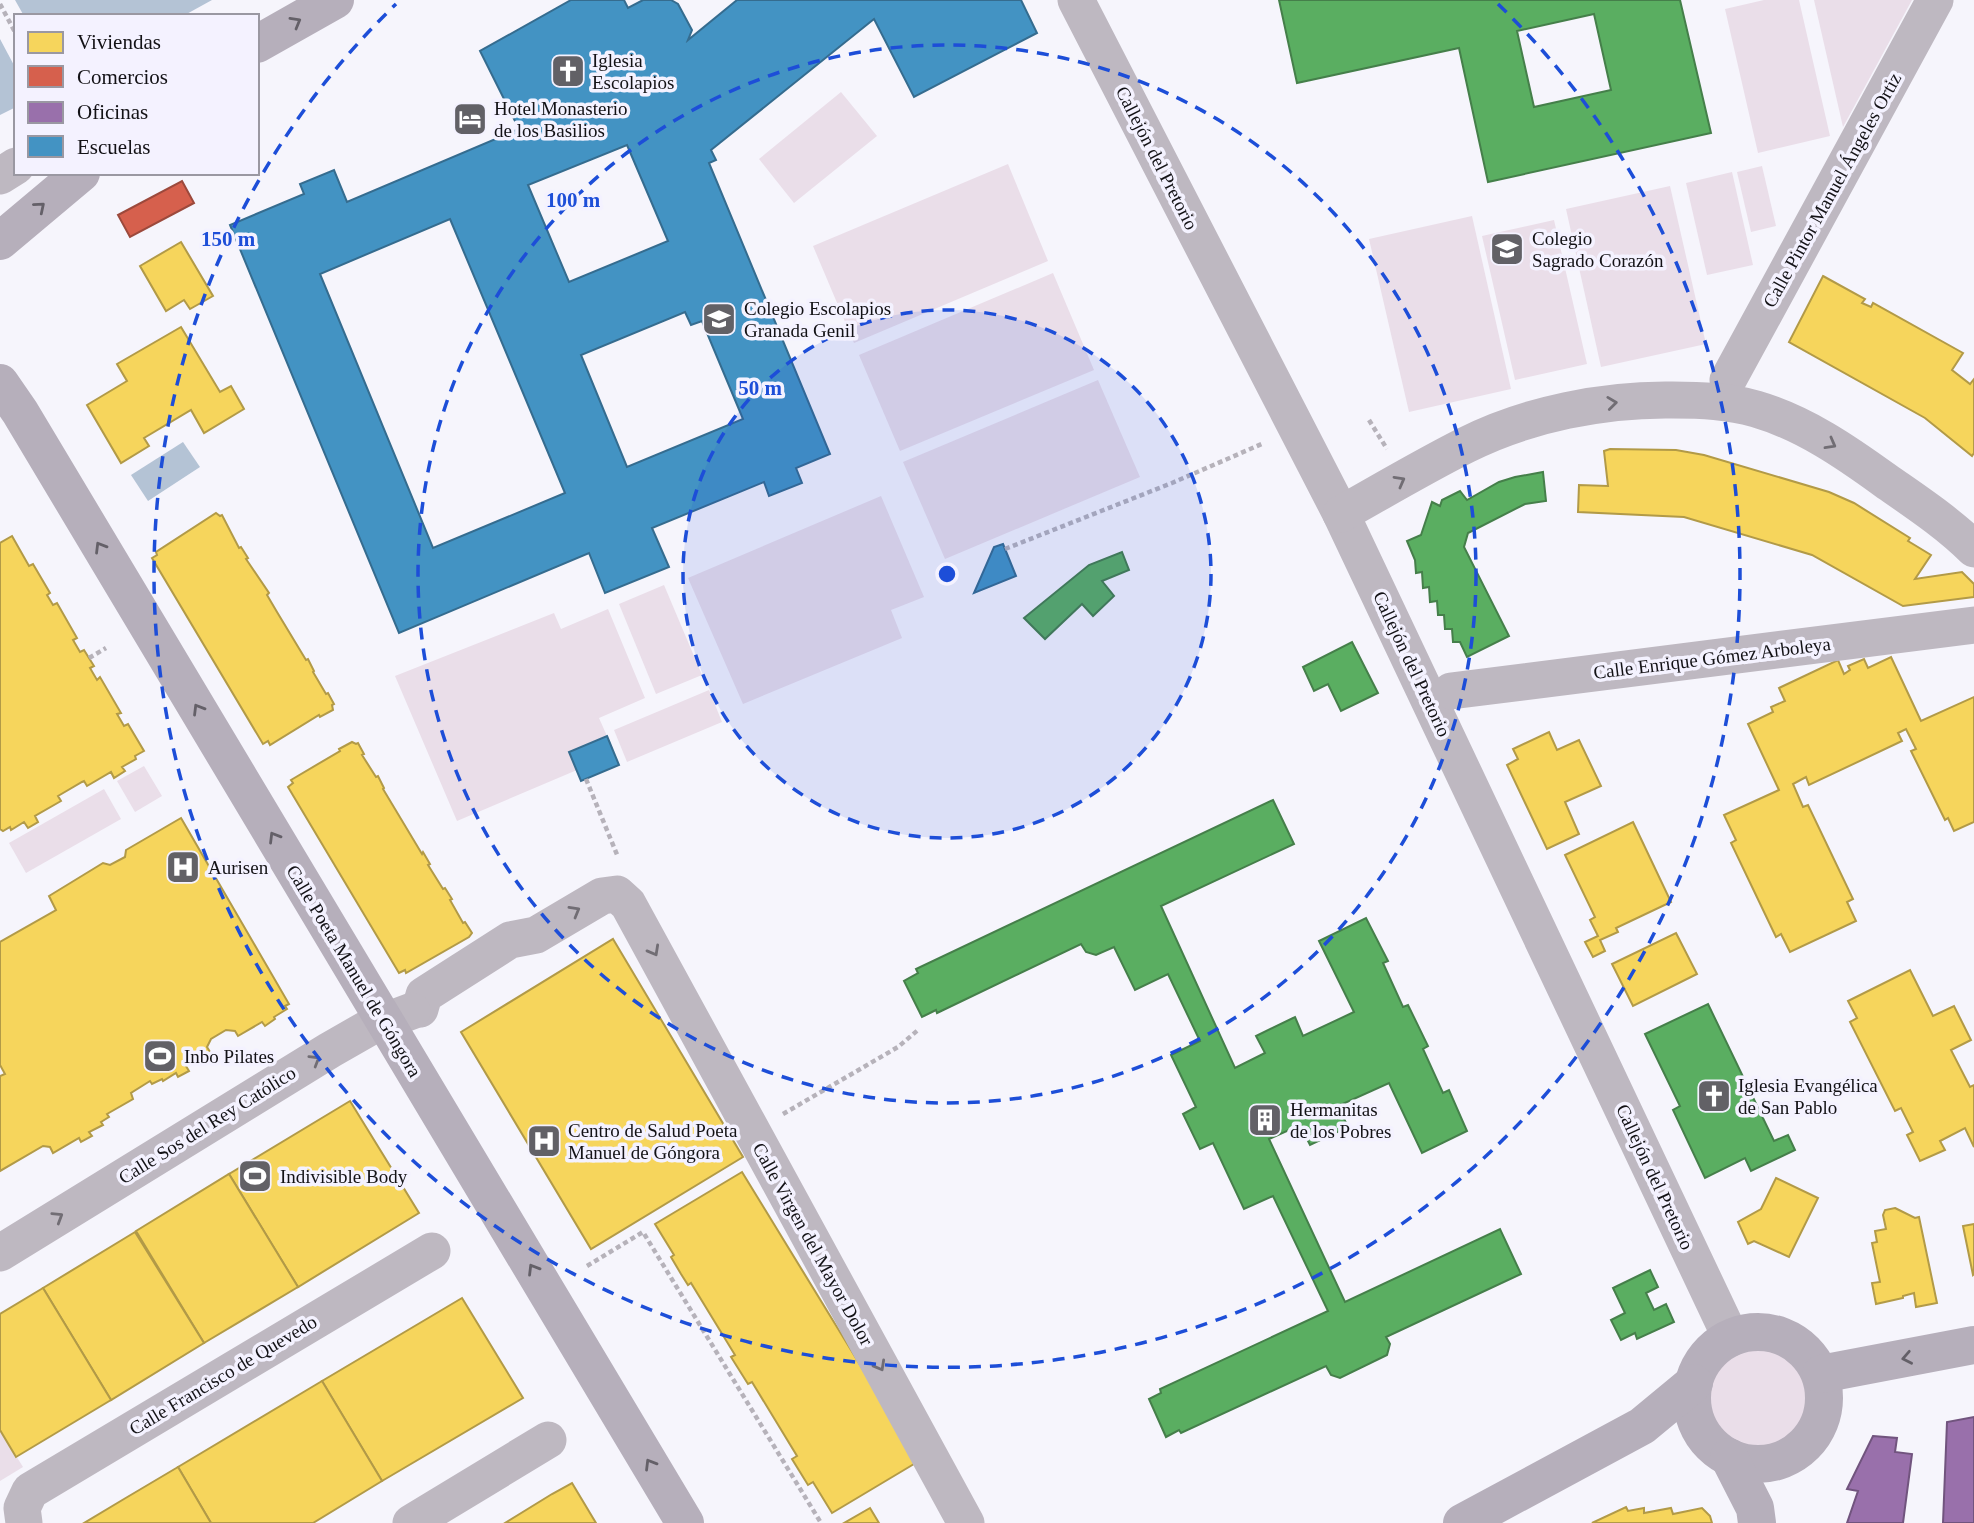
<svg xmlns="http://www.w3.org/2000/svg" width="1974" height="1523" font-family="'Times New Roman',serif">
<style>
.green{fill:#eadee9}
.water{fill:#b4c3d5}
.pier{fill:#f6f5fc}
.homes{fill:#f6d55c;stroke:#b29a47;stroke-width:2}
.shops{fill:#d6604d;stroke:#9c493c;stroke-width:2}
.offices{fill:#9970ab;stroke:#71547e;stroke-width:2}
.schools{fill:#4393c3;stroke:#356c8f;stroke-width:2;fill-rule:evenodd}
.public{fill:#5aae61;stroke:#457f4a;stroke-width:2;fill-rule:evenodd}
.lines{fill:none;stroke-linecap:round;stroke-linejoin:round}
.path{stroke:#b6b2ba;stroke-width:4.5;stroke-dasharray:5 3.5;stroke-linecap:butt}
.minor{stroke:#beb8c1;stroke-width:37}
.major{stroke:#b6afbb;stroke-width:38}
.oneway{stroke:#646068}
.oneway2{stroke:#716d74}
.ring{fill:none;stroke:#1d4ed8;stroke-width:3.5;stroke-dasharray:12 9}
.labels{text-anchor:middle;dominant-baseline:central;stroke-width:7;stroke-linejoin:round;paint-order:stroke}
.poi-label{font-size:19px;fill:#131216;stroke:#f4f2ff;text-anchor:start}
.street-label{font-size:19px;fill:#131216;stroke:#f4f2ff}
.centre{fill:#1d4ed8;stroke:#f4f2ff;stroke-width:3.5}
.ring-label{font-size:21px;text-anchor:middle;font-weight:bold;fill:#1d4ed8;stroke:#f4f2ff;stroke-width:7;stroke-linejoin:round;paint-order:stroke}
</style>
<rect width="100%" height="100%" fill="#f6f5fc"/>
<!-- green -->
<g class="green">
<polygon points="1764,0 1799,0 1830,136 1758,153 1725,9"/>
<polygon points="1814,0 1912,0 1843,127"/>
<polygon points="841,92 877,136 794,203 759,159"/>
<polygon points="1008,164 1048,261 854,343 813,246"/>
<polygon points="1762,166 1776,226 1751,232 1737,172"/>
<polygon points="1732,172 1753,265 1707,275 1686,183"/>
<polygon points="1670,186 1706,344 1601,367 1566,209"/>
<polygon points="1472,216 1511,389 1409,412 1369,239"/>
<polygon points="1554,220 1587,364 1515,380 1482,236"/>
<polygon points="1053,273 1094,370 900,451 859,355"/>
<polygon points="1098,380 1140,477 945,559 903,462"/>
<polygon points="881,496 924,597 891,610 902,638 743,704 688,578"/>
<polygon points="664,585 702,675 656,694 619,604"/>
<polygon points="608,609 645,698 599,718 607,736 577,770 457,821 395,676 554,613 561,629"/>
<polygon points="709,690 722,722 627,762 614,730"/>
<polygon points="144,766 162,796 135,812 117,781"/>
<polygon points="104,789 121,819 26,873 9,843"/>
<circle cx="1757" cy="1398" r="50"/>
<polygon points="0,1430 23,1467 0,1481"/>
</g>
<!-- water -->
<g class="water">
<polygon points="0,0 212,0 183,16 16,16 16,107 0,115"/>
<polygon points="183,442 200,467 148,501 131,475"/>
</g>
<!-- pier -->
<polygon class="pier" points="0,0 15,0 24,16 16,16 16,69 0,39"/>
<!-- homes -->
<g class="homes">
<polygon points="181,242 213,296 190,309 184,300 166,311 140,266"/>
<polygon points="1823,276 1865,299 1862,303 1871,307 1873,303 1963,353 1952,370 1970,384 1974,379 1974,453 1972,456 1925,418 1789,342"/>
<polygon points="181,327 220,392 231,386 244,409 204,433 191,410 144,438 149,446 121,463 87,405 127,381 117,364"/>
<polygon points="1610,449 1676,450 1704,455 1829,492 1854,503 1910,538 1908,541 1931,555 1915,579 1962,572 1974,584 1974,597 1903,606 1812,555 1684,517 1578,512 1579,485 1608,486 1604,451"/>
<polygon points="216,513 220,516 222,515 239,548 241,547 248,558 246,559 269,593 267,595 277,612 306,660 308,659 314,671 313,672 326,694 328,693 334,704 332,705 333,710 320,717 319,715 270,745 268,741 263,744 152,558 157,555 156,552"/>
<polygon points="12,536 29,566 33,564 50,593 47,595 53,605 57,603 77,638 73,640 80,652 84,650 94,666 90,668 97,680 100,677 121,713 117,714 124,726 128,724 144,751 135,756 136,759 122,767 125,771 114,778 111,772 87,786 84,781 82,782 58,796 61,801 35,816 38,822 28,828 24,822 11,830 10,827 3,831 0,829 0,543"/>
<polygon points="1891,657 1921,721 1974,697 1974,822 1954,831 1948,818 1945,820 1911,751 1916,749 1906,729 1898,733 1902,741 1809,785 1806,777 1793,784 1803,807 1808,805 1853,899 1847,902 1856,921 1790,952 1781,934 1776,937 1731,843 1736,840 1724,815 1779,790 1748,724 1773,712 1771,707 1785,701 1779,688 1838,660 1844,674 1850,670 1848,666 1864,659 1868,668"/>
<polygon points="1549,732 1557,750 1579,740 1601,786 1565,802 1579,834 1547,849 1507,765 1518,759 1513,749"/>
<polygon points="352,742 356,744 358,743 364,754 362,755 376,777 378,776 384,788 383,789 422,854 423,852 430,864 428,865 443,889 445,888 452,899 450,900 463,923 465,922 472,933 469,937 406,973 405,970 399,973 288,787 293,783 291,780 340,751 339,749"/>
<polygon points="181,818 289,1004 285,1006 287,1009 274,1017 275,1019 265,1026 262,1022 238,1036 235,1031 226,1030 211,1039 207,1047 210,1052 186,1066 189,1071 178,1077 176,1073 163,1081 162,1079 152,1084 150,1081 131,1093 133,1099 107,1114 109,1117 101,1122 103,1125 89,1132 92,1136 81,1142 79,1138 53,1153 50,1147 43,1146 0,1171 0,1076 5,1074 0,1065 0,942 56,910 49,896 103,863 110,865 125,857 126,850"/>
<polygon points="1633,822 1671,902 1616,928 1618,932 1600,940 1605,951 1593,957 1585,942 1598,936 1590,920 1595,917 1565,855"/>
<polygon points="1676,933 1697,974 1633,1006 1612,964"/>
<polygon points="613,939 743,1157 591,1249 461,1032"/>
<polygon points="1910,970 1933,1016 1954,1006 1971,1040 1951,1050 1970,1087 1974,1085 1974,1147 1965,1128 1940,1141 1945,1150 1920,1161 1907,1135 1913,1132 1901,1108 1895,1111 1850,1022 1857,1018 1848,1001"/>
<polygon points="350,1101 419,1213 298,1287 229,1174"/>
<polygon points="742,1172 919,1461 832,1513 813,1482 808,1485 792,1459 797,1456 752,1382 748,1384 731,1357 735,1355 691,1283 688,1285 681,1274 671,1257 674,1255 655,1224"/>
<polygon points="229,1174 298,1287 204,1343 136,1231"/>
<polygon points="1776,1178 1818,1198 1789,1257 1754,1241 1748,1244 1738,1222 1761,1209"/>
<polygon points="1895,1208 1915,1218 1919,1217 1937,1303 1916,1307 1914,1293 1903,1296 1903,1298 1876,1304 1872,1283 1880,1282 1872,1243 1877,1242 1875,1231 1886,1229 1883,1215 1885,1210"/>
<polygon points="1974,1224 1974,1274 1973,1275 1963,1226"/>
<polygon points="135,1232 204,1343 111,1400 43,1288"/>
<polygon points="43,1288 111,1400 16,1457 0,1430 0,1314"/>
<polygon points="462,1298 523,1398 382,1481 322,1381"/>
<polygon points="322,1381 382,1481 313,1523 211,1523 178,1467"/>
<polygon points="178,1467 211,1523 84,1523 124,1499"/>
<polygon points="572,1483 596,1523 505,1523 552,1494"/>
<polygon points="1626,1507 1628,1511 1644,1508 1644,1513 1671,1508 1673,1514 1702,1508 1710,1516 1712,1523 1592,1523"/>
<polygon points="870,1508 879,1523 844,1523"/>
</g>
<!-- shops -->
<polygon class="shops" points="182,181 194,203 130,237 118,215"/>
<!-- offices -->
<g class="offices">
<polygon points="1974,1417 1974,1523 1943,1523 1947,1422"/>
<polygon points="1873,1436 1897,1438 1895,1452 1912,1454 1903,1523 1847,1523 1858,1491 1847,1489"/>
</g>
<!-- schools -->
<g class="schools">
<path d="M571 0H624L628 8 643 0H671L678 4 692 30 688 40 737 0H1021L1037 33 914 97 874 19 711 150 716 160 709 163 830 454 796 468 802 483 769 496 764 482 652 528 669 567 605 593 589 553 399 633 230 225 304 194 300 184 334 170 347 202 519 129 480 51ZM627 145 668 241 569 282 528 185ZM450 219 565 493 433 548 320 274ZM685 312 691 325 702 321 743 419 627 467 581 355Z"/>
<polygon points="1003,544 1016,576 974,593 994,547"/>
<polygon points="607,736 619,765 581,781 569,752"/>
</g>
<!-- public -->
<g class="public">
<path d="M1279 0H1680L1711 133 1488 182 1459 48 1297 83ZM1594 14 1611 90 1534 107 1517 31Z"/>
<polygon points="1543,472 1546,501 1525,504 1468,533 1464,547 1509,636 1467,657 1460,642 1453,642 1452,629 1445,629 1444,615 1438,615 1437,601 1430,602 1429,587 1423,588 1422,572 1416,573 1415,560 1407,541 1421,535 1432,502 1440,506 1442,500 1460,491 1467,500 1499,482 1515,477"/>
<polygon points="1122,552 1129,570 1102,581 1114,596 1093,616 1082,604 1045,639 1024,618 1089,565"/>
<polygon points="1352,642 1378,693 1341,711 1328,684 1314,691 1303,667"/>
<polygon points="1273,800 1294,844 1161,906 1235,1068 1265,1053 1256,1036 1295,1017 1303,1036 1354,1012 1319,941 1366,918 1388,961 1383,963 1403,1007 1408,1005 1428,1046 1423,1049 1443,1093 1449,1090 1467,1131 1422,1153 1389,1083 1338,1106 1348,1127 1310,1145 1300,1125 1269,1139 1345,1302 1500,1229 1521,1274 1386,1337 1390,1344 1387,1355 1340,1378 1331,1375 1326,1366 1181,1433 1179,1430 1166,1437 1149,1399 1161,1393 1160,1389 1328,1311 1273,1196 1244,1209 1213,1143 1200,1149 1183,1114 1196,1107 1171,1055 1200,1041 1168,974 1135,990 1114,947 1096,955 1086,952 1081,944 937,1013 936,1010 922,1017 904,981 918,973 916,969"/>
<polygon points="1708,1004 1774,1141 1788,1135 1795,1150 1751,1171 1745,1158 1705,1178 1673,1110 1680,1106 1645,1034"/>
<polygon points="1650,1270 1658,1287 1646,1293 1654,1310 1666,1304 1674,1322 1637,1339 1635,1333 1621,1340 1611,1320 1625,1313 1613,1288"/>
</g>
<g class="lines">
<!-- path -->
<g class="path">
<polyline points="0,4 16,34"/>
<polyline points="1369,420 1387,449"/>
<polyline points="1005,549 1172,483 1264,443"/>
<polyline points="89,658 106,648"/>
<polyline points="586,779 618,857"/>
<polyline points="783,1114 898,1047 918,1030"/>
<polyline points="587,1266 643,1232 821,1523"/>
</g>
<!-- minor -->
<g class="minor">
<polyline points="1076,0 1341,514 1731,1338"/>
<polyline points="0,176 16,166"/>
<polyline points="1728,380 1935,0"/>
<path d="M1341 514C1382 491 1424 466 1466 445 1527 414 1605 399 1672 400 1701 400 1729 401 1756 409 1804 423 1846 452 1886 481 1916 502 1948 523 1974 549"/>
<polyline points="1451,691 1974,625"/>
<polyline points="420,1009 424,995 510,940 536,935 602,896 617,894 628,904 966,1523"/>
<polyline points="0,1253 330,1050 372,1026 412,1011"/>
<polyline points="24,1523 22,1508 30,1491 432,1251"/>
<polyline points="411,1523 548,1440"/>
</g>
<!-- major -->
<g class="major">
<polyline points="257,44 335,0"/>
<polyline points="0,241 81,173"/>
<polyline points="0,383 20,412 685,1523"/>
<circle cx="1758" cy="1398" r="66"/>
<polyline points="1821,1374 1974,1345"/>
<polyline points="1729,1457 1755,1508 1757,1523"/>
<polyline points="1462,1523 1642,1426 1694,1383"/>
</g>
</g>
<!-- one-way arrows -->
<defs><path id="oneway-chevron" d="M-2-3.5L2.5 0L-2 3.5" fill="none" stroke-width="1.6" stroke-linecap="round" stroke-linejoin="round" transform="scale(1.75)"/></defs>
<g class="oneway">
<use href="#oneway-chevron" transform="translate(296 22) rotate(-30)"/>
<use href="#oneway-chevron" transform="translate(40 207) rotate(-40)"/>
<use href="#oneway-chevron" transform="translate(100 547) rotate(-121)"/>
<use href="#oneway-chevron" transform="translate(198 709) rotate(-121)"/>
<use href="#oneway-chevron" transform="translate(274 837) rotate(-121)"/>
<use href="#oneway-chevron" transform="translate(533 1269) rotate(-121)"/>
<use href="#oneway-chevron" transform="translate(1907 1358) rotate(169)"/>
<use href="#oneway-chevron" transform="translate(650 1464) rotate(-121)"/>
</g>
<g class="oneway2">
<use href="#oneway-chevron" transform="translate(1612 403) rotate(-7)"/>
<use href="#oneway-chevron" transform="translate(1831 444) rotate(29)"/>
<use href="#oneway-chevron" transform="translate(1400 481) rotate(-29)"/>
<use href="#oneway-chevron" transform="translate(575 911) rotate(-30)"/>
<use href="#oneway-chevron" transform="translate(654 951) rotate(61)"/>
<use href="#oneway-chevron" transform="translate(315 1060) rotate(-31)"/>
<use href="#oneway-chevron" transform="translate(58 1217) rotate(-32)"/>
<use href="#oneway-chevron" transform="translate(880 1366) rotate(61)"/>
</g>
<!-- distance rings -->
<circle cx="947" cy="574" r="264" fill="#1d4ed8" fill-opacity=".12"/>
<g class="ring">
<circle cx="947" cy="574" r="264"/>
<circle cx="947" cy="574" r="529"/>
<path d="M1498 4A793 793 0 1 1 396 4"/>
</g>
<!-- icons -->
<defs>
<g id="church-square" transform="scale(1.75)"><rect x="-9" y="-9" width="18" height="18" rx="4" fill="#626166" stroke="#f4f2ff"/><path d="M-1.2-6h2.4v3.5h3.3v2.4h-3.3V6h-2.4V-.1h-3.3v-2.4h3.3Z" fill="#fff"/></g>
<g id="hotel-square" transform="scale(1.75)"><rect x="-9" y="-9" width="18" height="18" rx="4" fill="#626166" stroke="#f4f2ff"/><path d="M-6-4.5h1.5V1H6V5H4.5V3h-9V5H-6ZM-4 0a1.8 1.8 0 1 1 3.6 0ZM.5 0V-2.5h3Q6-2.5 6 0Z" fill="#fff"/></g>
<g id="school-square" transform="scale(1.75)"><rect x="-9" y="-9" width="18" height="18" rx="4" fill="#626166" stroke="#f4f2ff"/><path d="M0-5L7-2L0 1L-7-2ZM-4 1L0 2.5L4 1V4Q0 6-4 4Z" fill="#fff"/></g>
<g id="hospital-square" transform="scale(1.75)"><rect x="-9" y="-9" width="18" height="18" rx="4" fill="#626166" stroke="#f4f2ff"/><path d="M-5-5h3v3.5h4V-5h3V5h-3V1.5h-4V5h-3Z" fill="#fff"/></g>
<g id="stadium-square" transform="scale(1.75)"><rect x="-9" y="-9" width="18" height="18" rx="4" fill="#626166" stroke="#f4f2ff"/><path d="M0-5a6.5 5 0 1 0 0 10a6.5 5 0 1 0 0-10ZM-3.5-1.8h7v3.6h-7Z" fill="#fff"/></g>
<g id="building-square" transform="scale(1.75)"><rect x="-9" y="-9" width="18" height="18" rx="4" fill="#626166" stroke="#f4f2ff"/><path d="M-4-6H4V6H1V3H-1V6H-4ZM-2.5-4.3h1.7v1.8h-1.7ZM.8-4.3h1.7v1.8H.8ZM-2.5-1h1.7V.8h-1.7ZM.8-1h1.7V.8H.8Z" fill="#fff"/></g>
</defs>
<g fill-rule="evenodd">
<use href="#church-square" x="568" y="71"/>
<use href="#hotel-square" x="470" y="119"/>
<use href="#school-square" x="1507" y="249"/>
<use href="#school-square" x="719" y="319"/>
<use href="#hospital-square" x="183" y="867"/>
<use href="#stadium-square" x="160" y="1056"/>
<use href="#church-square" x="1714" y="1096"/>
<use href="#building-square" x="1265" y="1120"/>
<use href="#hospital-square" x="544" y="1141"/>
<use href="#stadium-square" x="255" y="1176"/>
</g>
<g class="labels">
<!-- poi labels -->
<g class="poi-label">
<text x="592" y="60">Iglesia<tspan x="592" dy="22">Escolapios</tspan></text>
<text x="494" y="108">Hotel Monasterio<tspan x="494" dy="22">de los Basilios</tspan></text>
<text x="1532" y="238">Colegio<tspan x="1532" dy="22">Sagrado Corazón</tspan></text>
<text x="744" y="308">Colegio Escolapios<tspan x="744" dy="22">Granada Genil</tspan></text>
<text x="208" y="867">Aurisen</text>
<text x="184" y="1056">Inbo Pilates</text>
<text x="1738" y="1085">Iglesia Evangélica<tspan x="1738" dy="22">de San Pablo</tspan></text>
<text x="1290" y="1109">Hermanitas<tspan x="1290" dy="22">de los Pobres</tspan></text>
<text x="568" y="1130">Centro de Salud Poeta<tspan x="568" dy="22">Manuel de Góngora</tspan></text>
<text x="280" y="1176">Indivisible Body</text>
</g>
<!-- street labels -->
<g class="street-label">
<text transform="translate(1157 158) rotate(63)">Callejón del Pretorio</text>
<text transform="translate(1832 190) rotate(-61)">Calle Pintor Manuel Ángeles Ortiz</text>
<text transform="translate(1712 658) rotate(-7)">Calle Enrique Gómez Arboleya</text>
<text transform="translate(1412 664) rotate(65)">Callejón del Pretorio</text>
<text transform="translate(354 971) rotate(59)">Calle Poeta Manuel de Góngora</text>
<text transform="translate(207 1125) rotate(-32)">Calle Sos del Rey Católico</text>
<text transform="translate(1655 1177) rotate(65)">Callejón del Pretorio</text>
<text transform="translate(813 1244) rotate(61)">Calle Virgen del Mayor Dolor</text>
<text transform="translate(223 1375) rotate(-31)">Calle Francisco de Quevedo</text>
</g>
</g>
<circle cx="947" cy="574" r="10" class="centre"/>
<g class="ring-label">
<text x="573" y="207">100 m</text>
<text x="228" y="246">150 m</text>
<text x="760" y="395">50 m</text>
</g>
<!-- legend -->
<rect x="14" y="14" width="245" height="161" fill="#f4f2ff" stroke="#9a98a2" stroke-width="2"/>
<rect x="28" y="32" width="35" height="21" fill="#f6d55c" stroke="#9a98a2" stroke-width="2"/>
<text x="77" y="49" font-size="21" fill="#131216">Viviendas</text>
<rect x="28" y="66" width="35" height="21" fill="#d6604d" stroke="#9a98a2" stroke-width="2"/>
<text x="77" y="84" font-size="21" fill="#131216">Comercios</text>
<rect x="28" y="102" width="35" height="21" fill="#9970ab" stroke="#9a98a2" stroke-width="2"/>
<text x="77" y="119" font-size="21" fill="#131216">Oficinas</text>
<rect x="28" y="136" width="35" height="21" fill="#4393c3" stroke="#9a98a2" stroke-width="2"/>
<text x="77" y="154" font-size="21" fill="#131216">Escuelas</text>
</svg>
